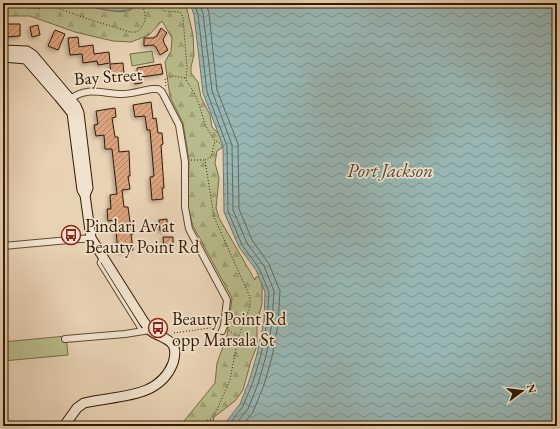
<svg xmlns="http://www.w3.org/2000/svg" width="560" height="429" font-family="'EB Garamond',serif">
<style>
.green{fill:#b8bb8b;stroke:#766c46}
.forest{fill:url(#forest-firs);stroke:#766c46}
.water{fill:url(#water-waves);stroke:#70786c}
.lines{fill:none;stroke-linecap:round;stroke-linejoin:round}
.shore{stroke:#66695a;stroke-width:1}
.building{fill:url(#building-hatch);stroke:#331c02;filter:url(#shadow)}
.lane-casing{stroke:#604a2e;stroke-width:5}
.street-casing{stroke:#604a2e;stroke-width:8}
.secondary-casing{stroke:#331c02;stroke-width:11}
.path{stroke:#331c02;stroke-width:1;stroke-dasharray:1 2;stroke-linecap:butt}
.lane{stroke:#f0e2ce;stroke-width:3}
.street{stroke:#f0e2ce;stroke-width:6}
.secondary{stroke:#f0e2ce;stroke-width:9}
.labels{text-anchor:middle;dominant-baseline:central;stroke-width:3.5;stroke-linejoin:round;paint-order:stroke}
.street-label{font-size:18px;fill:#331c02;stroke:#f0e2ce}
.poi-label{font-size:18px;fill:#331c02;stroke:#f0e2ce;text-anchor:start}
.water-label{font-size:19px;font-style:italic;fill:#514a37;stroke:#f0e2ce}
</style>
<defs>
<pattern id="forest-firs" width="22" height="20" patternUnits="userSpaceOnUse"><rect width="22" height="20" fill="#b8bb8b"/><path d="M5 1l3.5 6h-7zM16 11l3.5 6h-7z" fill="#9fa076"/></pattern>
<pattern id="water-waves" width="16" height="10" patternUnits="userSpaceOnUse"><rect width="16" height="10" fill="#98b6b3"/><path d="M0 5q4-4 8 0t8 0" fill="none" stroke="#7d938f"/></pattern>
<pattern id="building-hatch" width="6" height="6" patternUnits="userSpaceOnUse"><rect width="6" height="6" fill="#daa27d"/><path d="M-1 1l2-2M0 6l6-6M5 7l2-2" fill="none" stroke="#b18364"/></pattern>
<filter id="shadow"><feDropShadow dx="-2" dy="2" stdDeviation="2" flood-color="#0004"/></filter>
</defs>
<rect width="100%" height="100%" fill="#e8d2b4"/>
<filter id="stains"><feTurbulence type="fractalNoise" baseFrequency=".005" numOctaves="4"/><feColorMatrix values="0 0 0 0 .2 0 0 0 0 .09 0 0 0 0 .02 0 0 0 .5 -.17"/></filter>
<radialGradient id="worn" r=".72"><stop offset=".6" stop-color="#630" stop-opacity="0"/><stop offset="1" stop-color="#630" stop-opacity=".3"/></radialGradient>
<!-- green -->
<g class="green">
<polygon points="152,51 154,62 132,66 130,54"/>
<polygon points="66,336 68,355 3,361 3,342"/>
</g>
<!-- forest -->
<path class="forest" d="M3 3H80C90 7 118 14 128 11 132 10 135 6 137 3H184L186 5 193 35 194 55 191 67V73L198 82 201 97 210 115 212 127 218 133 222 141V148L217 151 215 163 219 178 216 208 219 218 252 275 254 279 255 280 256 277H259L262 282V304L257 322V346L251 361 243 390 235 401 214 417 213 422 208 426H180L215 383 217 363 227 336 232 298 193 226 188 208 189 160 183 123 170 97 165 62 171 51 172 38 162 21 149 35 131 42 113 41 75 32 30 16H3Z"/>
<!-- water -->
<g class="water">
<path d="M81 3H137C135 5 133 8 130 9 118 14 93 8 81 3Z"/>
<polygon points="190,3 557,3 557,426 223,426 240,404 249,381 257,354 264,321 265,292 256,270 239,247 224,212 223,146 203,93 194,15"/>
</g>
<g class="lines">
<!-- shore -->
<g class="shore">
<path d="M92 3C103 5 123 12 131 3"/>
<polyline points="194,3 198,14 207,92 227,146 228,211 242,245 259,268 269,292 267,322 261,355 253,382 243,406 228,426"/>
<polyline points="199,3 203,13 212,91 232,145 233,210 247,243 264,266 274,291 272,323 266,356 258,384 248,409 234,426"/>
<polyline points="206,3 209,13 217,90 238,144 239,209 252,240 269,264 280,291 278,324 272,357 264,385 253,412 242,426"/>
</g>
</g>
<!-- building -->
<g class="building">
<polygon points="4,24 20,24 20,36 4,37"/>
<polygon points="38,25 40,35 32,37 30,27"/>
<polygon points="161,28 167,33 163,39 164,43 168,50 160,55 156,47 153,45 144,46 144,38 153,38 157,36"/>
<polygon points="55,30 65,34 58,50 48,46"/>
<polygon points="78,37 79,47 93,45 94,54 109,52 110,63 98,65 97,61 83,63 82,54 70,55 68,38"/>
<polygon points="123,63 124,74 111,76 110,64"/>
<polygon points="161,64 163,74 141,77 142,83 135,84 133,75 138,75 137,68"/>
<polygon points="151,102 153,119 156,118 158,133 162,133 163,144 161,145 164,188 162,188 163,199 152,200 150,177 154,176 150,130 147,130 145,116 135,117 133,105"/>
<polygon points="115,108 116,117 112,118 115,137 118,137 119,152 129,151 130,176 128,176 130,189 122,190 124,207 128,207 130,222 132,222 133,234 131,234 133,250 118,252 115,220 108,221 107,209 111,209 110,195 117,194 112,149 105,149 104,135 96,136 94,125 98,124 96,111"/>
<polygon points="167,219 167,230 160,231 159,220"/>
<polygon points="163,237 173,237 173,247 164,247"/>
</g>
<g class="lines">
<!-- lane casing -->
<g class="lane-casing">
<polyline id="lane" points="101,258 99,263 142,332"/>
</g>
<!-- street casing -->
<g class="street-casing">
<g id="street">
<path d="M71 99C87 86 103 94 122 94 132 94 143 90 153 89H158L162 92 179 125 185 162V207L189 229 227 300 224 326 222 331"/>
<polyline points="3,246 91,238"/>
<polyline points="65,339 125,334 150,330"/>
</g>
</g>
<!-- secondary casing -->
<g class="secondary-casing">
<g id="secondary">
<polyline points="3,50 27,51 33,55 76,106 79,113 88,188 85,195"/>
<path d="M3 57 26 59 59 97 72 113 82 190 85 195 91 238 144 322C146 324 148 328 150 330 156 336 168 337 173 345 176 351 175 357 173 363 159 400 115 395 84 403L77 408 64 426"/>
</g>
</g>
<!-- path -->
<g class="path">
<path d="M3 5 40 9 44 5H49L88 19 130 32H137C146 24 148 15 141 4H145L158 6 164 11 180 12 183 17 187 68 186 80C197 95 199 104 204 121 206 128 211 134 215 141L211 157 205 160 214 217 250 297V307L238 338 230 380 216 412 211 419 200 423 199 426"/>
<polyline points="166,86 165,79 173,76 186,78"/>
<polyline points="216,141 220,143"/>
<polyline points="191,160 204,160"/>
<polyline points="229,330 238,338"/>
<polyline points="174,333 217,327"/>
</g>
<!-- lane -->
<use href="#lane" class="lane"/>
<!-- street -->
<use href="#street" class="street"/>
<!-- secondary -->
<use href="#secondary" class="secondary"/>
</g>
<!-- icons -->
<defs>
<g id="bus-ring" transform="scale(1)"><circle r="9.5" fill="#f0e2ce" stroke="#8f2418" stroke-width="1.5"/><path d="M-5-6H5V4H4V6H2V4H-2V6H-4V4H-5ZM-3.5-4V0h7V-4ZM-3.5 1.2v1.5H-2V1.2ZM2 1.2v1.5H3.5V1.2Z" fill="#8f2418"/></g>
</defs>
<g fill-rule="evenodd">
<use href="#bus-ring" x="71" y="235"/>
<use href="#bus-ring" x="158" y="328"/>
</g>
<g class="labels">
<!-- street labels -->
<g class="street-label">
<text transform="translate(108 76) rotate(-4)">Bay Street</text>
</g>
<!-- poi labels -->
<g class="poi-label">
<text x="85" y="225">Pindari Av at<tspan x="85" dy="21">Beauty Point Rd</tspan></text>
<text x="172" y="318">Beauty Point Rd<tspan x="172" dy="21">opp Marsala St</tspan></text>
</g>
<!-- water labels -->
<g class="water-label">
<text x="390" y="170">Port Jackson</text>
</g>
</g>
<!-- margin -->
<rect width="560" height="429" fill="none" stroke="#e8d2b4" stroke-width="16"/>
<rect x="4" y="4" width="552" height="421" fill="none" stroke="#331c02" stroke-width="2"/>
<rect x="8" y="8" width="544" height="413" fill="none" stroke="#331c02"/>
<!-- north arrow -->
<g transform="translate(522 391) rotate(75)" stroke="#f0e2ce" stroke-width="3" paint-order="stroke">
<path d="M0-3L7 15L0 10L-7 15Z" fill="#331c02"/>
<text y="-6" font-size="11" font-weight="bold" text-anchor="middle" fill="#331c02">N</text>
</g>
<rect width="100%" height="100%" filter="url(#stains)"/>
<rect width="100%" height="100%" fill="url(#worn)"/>
</svg>
